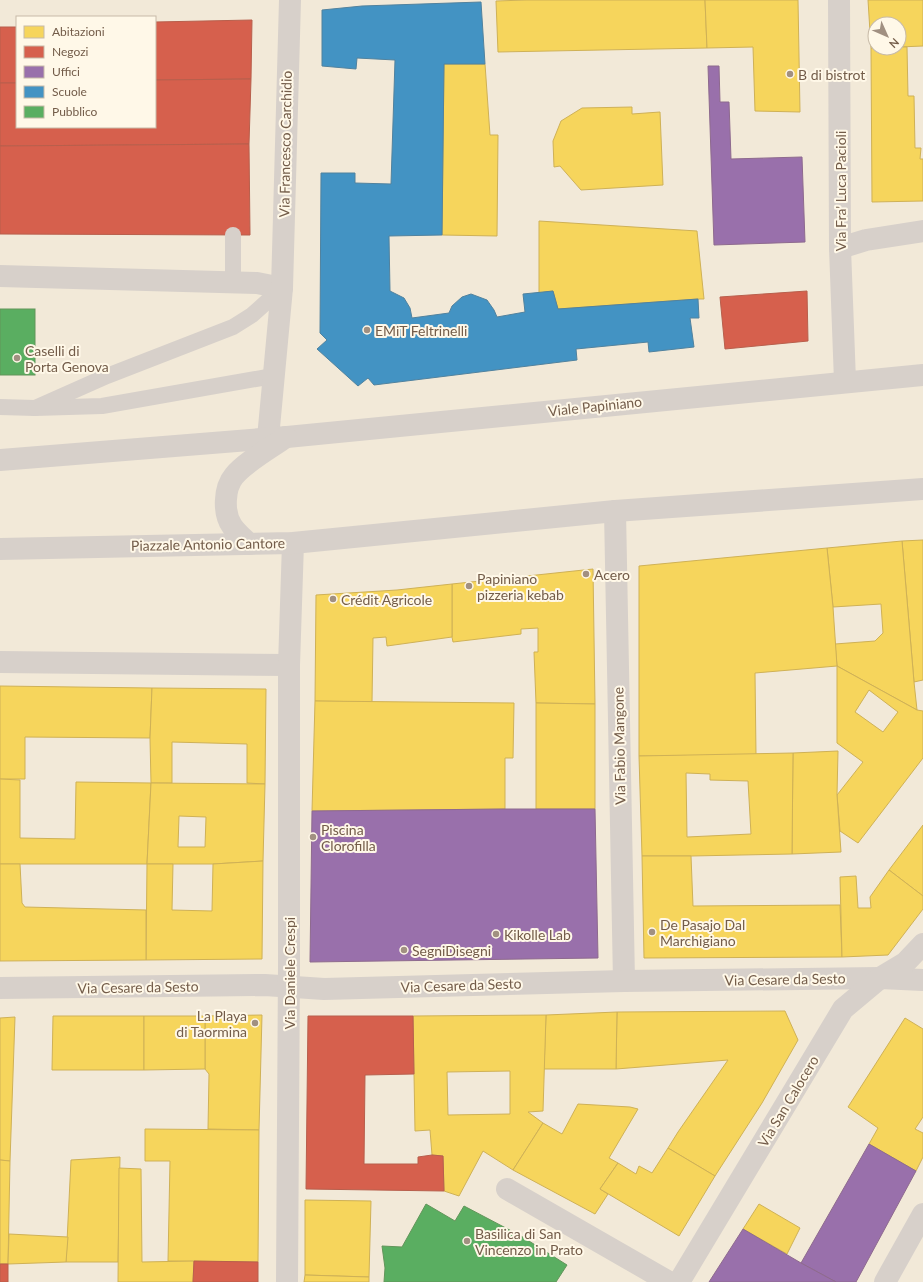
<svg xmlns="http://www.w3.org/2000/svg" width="923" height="1282" font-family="Lato,sans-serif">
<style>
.residential{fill:#f2e9d8;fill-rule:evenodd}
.homes{fill:#f6d55c;stroke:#cfb156;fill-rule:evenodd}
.shops{fill:#d6604d;stroke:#b85f4c}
.offices{fill:#9970ab;stroke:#8e6a8e}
.schools{fill:#4393c3;stroke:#51829e}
.public{fill:#5aae61;stroke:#62955a}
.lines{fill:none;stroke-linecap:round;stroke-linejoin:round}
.lane{stroke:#d7d0ca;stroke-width:16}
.street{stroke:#d7d0ca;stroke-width:22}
.secondary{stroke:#d7d0ca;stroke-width:22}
.poi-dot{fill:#a19081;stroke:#fff8e8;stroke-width:1.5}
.labels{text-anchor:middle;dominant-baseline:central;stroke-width:4;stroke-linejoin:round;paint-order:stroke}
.poi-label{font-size:14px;fill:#735c49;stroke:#fff8e8;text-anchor:start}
.street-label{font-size:14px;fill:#735c49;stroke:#fff8e8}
</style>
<rect width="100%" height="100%" fill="#f6f2e8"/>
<!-- residential -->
<path class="residential" d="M0 0H923V1282H0ZM17 17H155V127H17ZM875 24H899V48H875Z"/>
<!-- homes -->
<g class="homes">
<polygon points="526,0 705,0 707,48 498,52 496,1"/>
<polygon points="705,0 798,0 800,112 755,111 753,47 707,48"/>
<polygon points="868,0 923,0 923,46 899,47 899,24 875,24 875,48 881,48 871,48"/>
<polygon points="899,47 907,47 908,96 914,96 915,148 921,148 920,159 923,159 923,201 872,202 871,48"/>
<polygon points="444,64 485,64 490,135 498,135 497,236 442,235"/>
<polygon points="632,107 632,114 660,112 663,185 581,190 560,166 554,167 553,141 561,121 582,108"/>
<polygon points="539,221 697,231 704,299 698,299 558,309 553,291 539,293"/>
<polygon points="923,540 923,680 914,682 902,541"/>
<polygon points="902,541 914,682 917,710 837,666 835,644 875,641 883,633 881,604 833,607 827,548"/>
<polygon points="827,548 833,607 837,666 755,673 756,755 639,756 639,566"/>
<polygon points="593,569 595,704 536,703 534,652 538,652 538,628 521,629 521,634 453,642 452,637 452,584"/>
<polygon points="452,584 452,637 387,646 386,637 373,638 372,702 315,701 316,595 397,590"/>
<path d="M837 666 917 710 923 711V758L858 843 840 831 837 795 863 762 837 743ZM869 690 898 712 883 732 855 712Z"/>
<polygon points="0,686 152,688 150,738 25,737 25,779 0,779"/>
<polygon points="152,688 266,689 265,784 247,783 247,744 172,742 172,783 151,783 150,738"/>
<polygon points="315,701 514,703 513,758 505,758 505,809 312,811"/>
<polygon points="536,703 595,704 595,809 536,809"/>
<polygon points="838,751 837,795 841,852 792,854 793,753"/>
<path d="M793 753 792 854 691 856H642L639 756ZM686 773 710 774V780L748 781 751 834 687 837Z"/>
<polygon points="0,779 20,780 20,838 75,839 76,782 151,783 147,864 0,864"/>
<path d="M151 783 265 784 263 861 213 864H147ZM179 816 206 817 205 847H178Z"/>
<polygon points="923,825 923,896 889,870"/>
<polygon points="642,856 691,856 693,906 840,905 842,957 644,958"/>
<polygon points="263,861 262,959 146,960 147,864 173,864 172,910 212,911 213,864"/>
<polygon points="0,864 20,864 22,903 25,907 146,910 146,960 0,961"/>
<polygon points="889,870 923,896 923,909 888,955 842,957 840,877 856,876 858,908 871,908 870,897"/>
<polygon points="785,1011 798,1040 762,1103 715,1176 668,1148 678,1132 728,1060 616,1069 617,1012"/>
<polygon points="617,1012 616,1069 544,1069 546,1015"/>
<polygon points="262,1015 259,1130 208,1129 209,1074 205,1069 205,1016"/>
<path d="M546 1015 543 1111 528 1112 543 1123 513 1170 483 1151 459 1196 444 1191 443 1156 432 1155 430 1130 415 1131 413 1016ZM510 1071V1114L448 1115 447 1072Z"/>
<polygon points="53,1016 144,1016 144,1070 52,1070"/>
<polygon points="144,1016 205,1016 205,1069 144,1070"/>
<polygon points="15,1017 10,1161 0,1160 0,1018"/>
<polygon points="905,1018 923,1029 923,1117 915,1129 923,1133 923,1157 916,1171 869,1144 878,1128 848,1107"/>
<polygon points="578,1104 630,1107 638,1109 609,1158 618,1163 600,1189 608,1194 595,1214 513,1170 543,1123 562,1134"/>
<polygon points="145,1129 259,1130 258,1262 168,1261 170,1161 145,1161"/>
<polygon points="668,1148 715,1176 679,1236 600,1189 618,1163 636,1174 639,1166 652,1173"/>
<polygon points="120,1157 118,1262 66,1262 71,1160"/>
<polygon points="0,1160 10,1161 8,1264 0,1264"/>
<polygon points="119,1168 141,1169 142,1262 194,1261 193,1282 118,1282"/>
<polygon points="305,1200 371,1201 369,1277 305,1275"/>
<polygon points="759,1204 800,1228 787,1254 743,1229"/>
<polygon points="9,1234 68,1237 66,1262 8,1264"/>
<polygon points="305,1275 369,1277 369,1282 304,1282"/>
</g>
<!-- shops -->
<g class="shops">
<polygon points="252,20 251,79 155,80 155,22"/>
<rect x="0" y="27" width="17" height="56"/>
<polygon points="251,79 249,144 0,146 0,83 17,83 17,127 155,127 155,80"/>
<polygon points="249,144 250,235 0,234 0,146"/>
<polygon points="807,291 808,341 725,349 720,297"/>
<polygon points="308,1016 413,1016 414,1074 365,1075 364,1164 418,1164 418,1157 432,1155 443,1156 444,1191 306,1189"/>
<polygon points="194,1261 258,1262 258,1282 193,1282"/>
<rect x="0" y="1264" width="8" height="18"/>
</g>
<!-- offices -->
<g class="offices">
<polygon points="708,66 719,66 720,102 729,102 731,159 802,157 805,242 714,245"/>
<polygon points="505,809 595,809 598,958 310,962 312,811"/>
<polygon points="869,1144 916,1171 856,1282 836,1282 801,1263"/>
<polygon points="743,1229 801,1263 836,1282 709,1282"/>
</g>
<!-- schools -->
<polygon class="schools" points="481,2 485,64 444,64 442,235 389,236 390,291 404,298 410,308 412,318 449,313 452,306 462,297 471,294 487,300 494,310 497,317 525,312 523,294 553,291 558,309 698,299 699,318 690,318 694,347 649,352 648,342 576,349 577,360 374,385 368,378 358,386 317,349 327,340 320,333 321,173 355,173 355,183 391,184 395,60 357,58 356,69 322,66 322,10 362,6"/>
<!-- public -->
<g class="public">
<rect x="0" y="309" width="35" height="66"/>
<polygon points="426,1204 455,1221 464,1206 521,1236 567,1265 556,1282 384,1282 385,1268 382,1246 402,1247"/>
</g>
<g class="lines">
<!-- lane -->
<g class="lane">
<polyline points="233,235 233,282"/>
<polyline points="0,407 35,408 102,406 273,376"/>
<polyline points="35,408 107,376 233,327 252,315 282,288"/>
</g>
<!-- street -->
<g class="street">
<polyline points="839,0 840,248 845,381"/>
<polyline points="840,248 866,240 923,231"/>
<polyline points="0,276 257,283 282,288"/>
<polyline points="268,438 282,288 290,0"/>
<polyline points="615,511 624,981"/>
<polyline points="0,662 289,665"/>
<polyline points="0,988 265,985 324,989 624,981 880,978 923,980"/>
<polyline points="507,1189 669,1282"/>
<polyline points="287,1282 289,966 289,665 293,543"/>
<polyline points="679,1282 843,1009 880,978 905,963 923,944"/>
<polyline points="885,1282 923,1214"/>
</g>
<!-- secondary -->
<g class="secondary">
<polyline points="0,460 287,437 923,375"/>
<path d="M249 544C243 538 236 532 232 526 223 513 224 488 234 476 244 463 272 447 286 437"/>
<polyline points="0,549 293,543 615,511 923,489"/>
</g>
</g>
<!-- markers -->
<g class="poi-dot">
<circle cx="790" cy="74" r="4"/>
<circle cx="367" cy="330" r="4"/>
<circle cx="17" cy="358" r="4"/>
<circle cx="586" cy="574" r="4"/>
<circle cx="469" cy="586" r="4"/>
<circle cx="333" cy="599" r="4"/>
<circle cx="313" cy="837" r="4"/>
<circle cx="652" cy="932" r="4"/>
<circle cx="496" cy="934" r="4"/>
<circle cx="404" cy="950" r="4"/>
<circle cx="255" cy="1023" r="4"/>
<circle cx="467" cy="1241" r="4"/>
</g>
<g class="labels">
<!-- poi labels -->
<g class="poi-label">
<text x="798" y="74">B di bistrot</text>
<text x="375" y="330">EMiT Feltrinelli</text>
<text x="25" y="350">Caselli di<tspan x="25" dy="16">Porta Genova</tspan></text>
<text x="594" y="574">Acero</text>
<text x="477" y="578">Papiniano<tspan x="477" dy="16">pizzeria kebab</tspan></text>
<text x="341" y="599">Crédit Agricole</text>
<text x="321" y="829">Piscina<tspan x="321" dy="16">Clorofilla</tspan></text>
<text x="660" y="924">De Pasajo Dal<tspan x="660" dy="16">Marchigiano</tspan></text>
<text x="504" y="934">Kikolle Lab</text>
<text x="412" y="950">SegniDisegni</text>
<text x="247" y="1015" text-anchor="end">La Playa<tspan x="247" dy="16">di Taormina</tspan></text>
<text x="475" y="1233">Basilica di San<tspan x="475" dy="16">Vincenzo in Prato</tspan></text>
</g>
<!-- street labels -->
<g class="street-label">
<text transform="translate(285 144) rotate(-89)">Via Francesco Carchidio</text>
<text transform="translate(840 191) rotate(-90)">Via Fra' Luca Pacioli</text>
<text transform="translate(595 406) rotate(-6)">Viale Papiniano</text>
<text transform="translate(208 544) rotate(-1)">Piazzale Antonio Cantore</text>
<text transform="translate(619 746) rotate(-91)">Via Fabio Mangone</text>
<text transform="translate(289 973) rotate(-90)">Via Daniele Crespi</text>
<text transform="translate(785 979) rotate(-1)">Via Cesare da Sesto</text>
<text transform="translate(461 985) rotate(-2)">Via Cesare da Sesto</text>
<text transform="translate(138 987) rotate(-1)">Via Cesare da Sesto</text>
<text transform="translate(788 1101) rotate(-59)">Via San Calocero</text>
</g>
</g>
<!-- legend -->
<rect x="16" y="16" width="140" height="112" fill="#fff8e8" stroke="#c7baa8"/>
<rect x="24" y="26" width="20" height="12" fill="#f6d55c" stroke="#c7baa8"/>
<text x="52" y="36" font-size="12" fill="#735c49">Abitazioni</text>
<rect x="24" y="46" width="20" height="12" fill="#d6604d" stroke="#c7baa8"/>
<text x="52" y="56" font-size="12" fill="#735c49">Negozi</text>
<rect x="24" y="66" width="20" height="12" fill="#9970ab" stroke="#c7baa8"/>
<text x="52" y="76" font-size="12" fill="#735c49">Uffici</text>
<rect x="24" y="86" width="20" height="12" fill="#4393c3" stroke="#c7baa8"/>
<text x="52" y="96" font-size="12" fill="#735c49">Scuole</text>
<rect x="24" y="106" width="20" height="12" fill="#5aae61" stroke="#c7baa8"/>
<text x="52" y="116" font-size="12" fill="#735c49">Pubblico</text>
<!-- north arrow -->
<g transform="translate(887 36) rotate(135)"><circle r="19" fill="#fff8e8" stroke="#c7baa8"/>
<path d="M0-3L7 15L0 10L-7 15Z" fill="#a19081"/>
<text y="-6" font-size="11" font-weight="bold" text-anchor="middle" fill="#735c49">N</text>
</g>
</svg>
